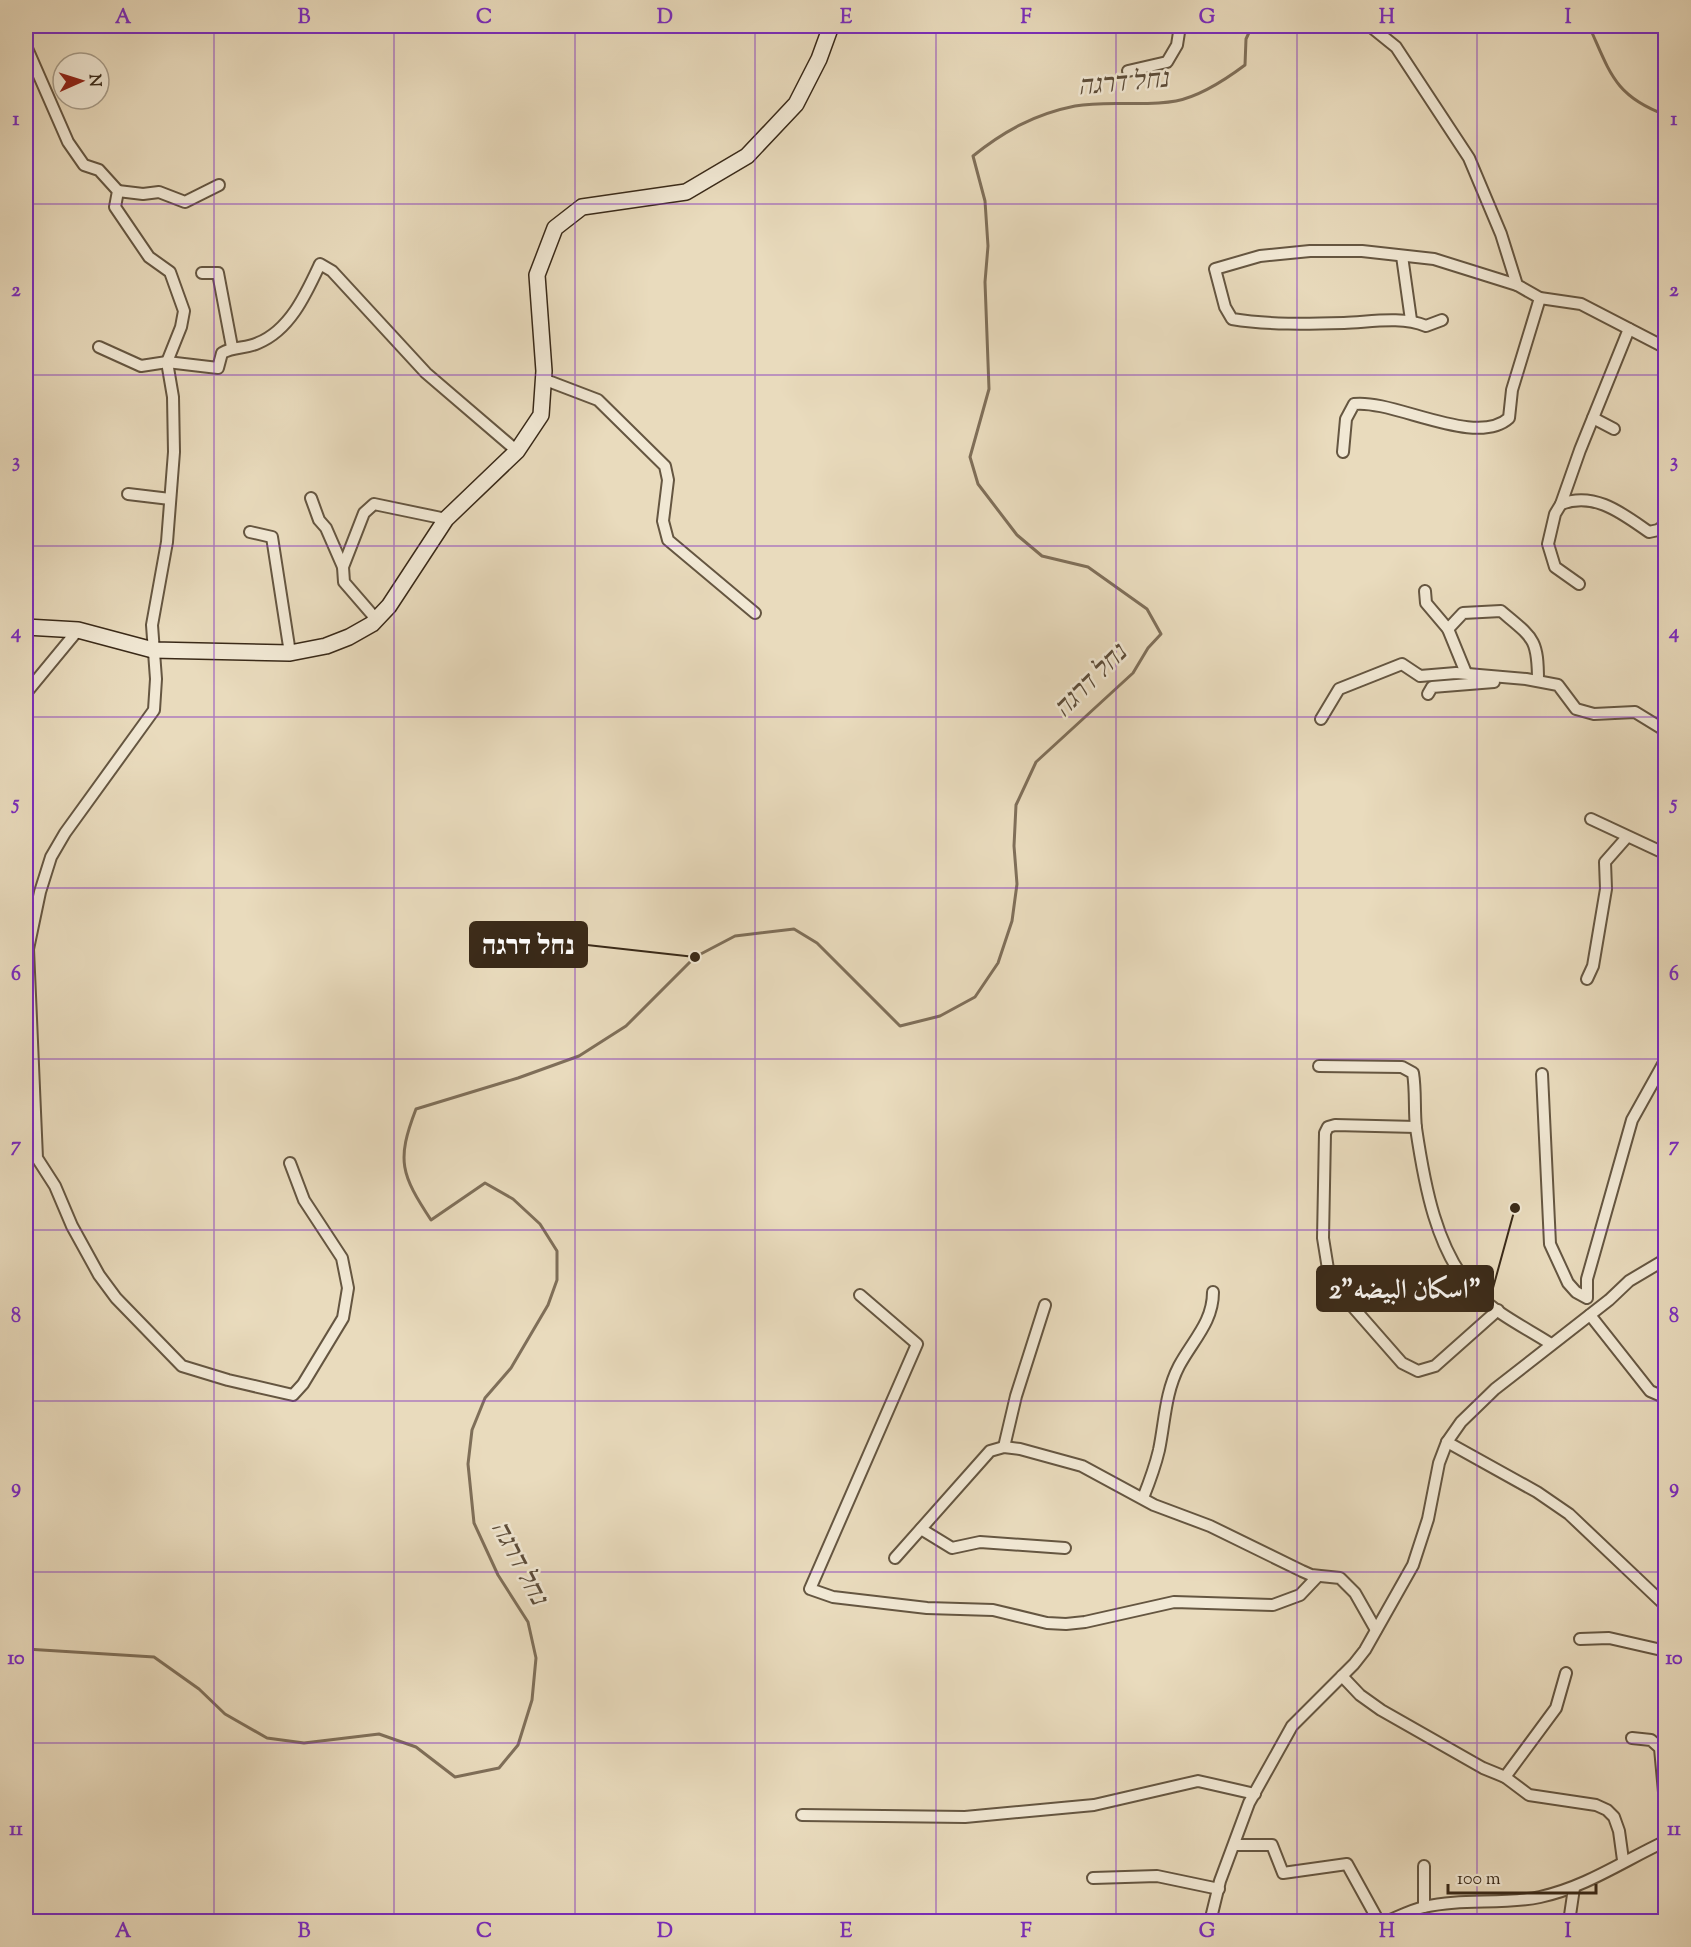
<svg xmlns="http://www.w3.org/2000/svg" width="1691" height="1947" font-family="'Sorts Mill Goudy',Amiri,'Frank Ruhl Libre',serif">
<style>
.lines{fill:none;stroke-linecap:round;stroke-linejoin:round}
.stream{stroke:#7f6f59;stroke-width:3}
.street-casing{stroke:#655641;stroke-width:14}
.secondary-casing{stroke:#392918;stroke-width:18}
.street{stroke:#f1e8d4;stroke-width:10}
.secondary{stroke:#f1e8d4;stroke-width:15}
.grid{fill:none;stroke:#7b2cbf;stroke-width:1.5;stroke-opacity:0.55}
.labels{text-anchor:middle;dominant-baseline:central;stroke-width:5;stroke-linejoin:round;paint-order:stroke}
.water-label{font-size:27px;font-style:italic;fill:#5c4c39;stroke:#f1e8d4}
.leader{fill:none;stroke:#392918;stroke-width:2}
.callout-dot{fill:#392918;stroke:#f1e8d4;stroke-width:2}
.callout{fill:#392918;stroke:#392918;stroke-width:2}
.callout-label{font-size:27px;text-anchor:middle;font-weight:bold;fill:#fff}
.neatline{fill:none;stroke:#7b2cbf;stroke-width:2}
.grid-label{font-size:20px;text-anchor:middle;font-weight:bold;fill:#7b2cbf}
</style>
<rect width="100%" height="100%" fill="#e9dbbd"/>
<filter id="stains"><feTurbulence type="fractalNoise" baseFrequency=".00333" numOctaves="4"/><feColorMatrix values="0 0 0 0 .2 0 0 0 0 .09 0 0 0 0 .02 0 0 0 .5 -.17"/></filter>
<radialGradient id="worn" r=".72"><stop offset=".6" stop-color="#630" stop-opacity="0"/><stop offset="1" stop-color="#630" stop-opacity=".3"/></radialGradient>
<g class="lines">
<!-- stream -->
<g class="stream">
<path d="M1589 26C1610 72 1614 96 1666 115"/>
<path d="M26 1649 154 1657 199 1689 225 1714 267 1738 304 1743 379 1734 416 1747 455 1777 499 1768 518 1745 532 1700 536 1658 528 1622 498 1575 474 1523 468 1464 472 1430 485 1398 511 1368 548 1305 557 1280V1251L540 1224 513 1199 485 1183 431 1220C401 1174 396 1161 416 1109L518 1078 579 1056 626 1026 695 957 735 936 794 929 817 943 900 1026 940 1016 975 997 998 963 1012 921 1017 884 1014 846 1016 805 1036 762 1133 673 1148 648 1161 634 1147 609 1088 567 1042 556 1017 535 978 484 970 457 989 389 985 282 988 246 985 201 973 156C1004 131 1035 114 1075 106 1108 100 1143 107 1176 101 1201 96 1225 80 1245 65L1246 39 1252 26"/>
</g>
<!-- street casing -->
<g class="street-casing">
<g id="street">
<polyline points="1370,26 1396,47 1469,158 1501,234 1517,285 1540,298 1581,304 1666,348"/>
<polyline points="26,46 68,142 84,165 99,170 118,191 115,207 149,257 170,272 184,311 181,327 167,362 173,397 174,452 167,542 152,625 156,679 154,710 65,833 51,857 40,892 28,949 37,1158 55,1186 72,1226 99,1275 116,1298 182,1366 228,1380 293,1395 303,1384 343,1318 348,1288 342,1258 304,1200 290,1163"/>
<polyline points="1128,71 1167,62 1177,45 1180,26"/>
<polyline points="118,191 143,194 159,192 185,202 219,185"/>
<polyline points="1402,256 1411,320"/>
<polyline points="202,273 218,273 232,347"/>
<path d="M1442 320 1426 326C1401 316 1371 322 1344 323 1308 324 1268 325 1232 319L1225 307 1215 269 1260 256 1310 251H1362L1434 259 1517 285"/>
<path d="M99 347 141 366 167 362 218 368 222 353C234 346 246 349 258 343 290 330 306 294 320 264L332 271 426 373 517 451"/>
<polyline points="543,379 598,400 665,466 668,480 663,521 668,540 755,613"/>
<polyline points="1593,418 1614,429"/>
<path d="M1343 452 1346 419 1354 404C1393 399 1476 448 1509 418L1512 390 1540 298"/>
<polyline points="128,494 170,499"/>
<polyline points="311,498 319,520 326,528 343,567"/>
<path d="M1561 504C1595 491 1623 514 1649 532L1658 530 1666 524"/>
<polyline points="250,532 272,537 290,653"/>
<polyline points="1579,584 1555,567 1548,544 1555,514 1561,504 1580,450 1629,329"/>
<polyline points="1425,591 1426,603 1448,629 1466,673"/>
<polyline points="376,619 344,582 343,567 364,513 374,504 446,519"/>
<path d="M1448 629 1463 613 1501 611C1533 638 1538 638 1538 681"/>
<polyline points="26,693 78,630"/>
<polyline points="1428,694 1432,687 1494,682"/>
<polyline points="1321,719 1339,689 1402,664 1420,676 1456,673 1526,679 1558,685 1576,709 1594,714 1635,712 1666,731"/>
<polyline points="1591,819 1666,854"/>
<polyline points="1587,979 1593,966 1606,889 1605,862 1627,837"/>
<path d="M1319 1066 1402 1067 1413 1073C1416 1091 1414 1110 1416 1128 1424 1182 1436 1253 1476 1293 1497 1314 1526 1328 1551 1344"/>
<polyline points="1542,1074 1550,1244 1568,1283 1576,1292 1587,1298 1587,1279 1632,1120 1666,1059"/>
<polyline points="1416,1127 1335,1125 1328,1127 1325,1133 1323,1238 1328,1269 1345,1298 1402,1363 1418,1371 1435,1366 1498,1310"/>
<polyline points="860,1295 917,1344 810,1589 833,1597 927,1608 993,1610 1047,1623 1066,1624 1085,1622 1174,1602 1273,1605 1300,1595 1318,1576"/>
<polyline points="1590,1315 1650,1391 1666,1398"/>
<polyline points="1447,1442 1537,1492 1569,1514 1666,1606"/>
<polyline points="1004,1447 1016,1396 1045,1305"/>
<path d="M1143 1498C1149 1483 1155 1467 1159 1450 1165 1421 1165 1393 1179 1366 1193 1340 1213 1322 1213 1292"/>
<polyline points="1666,1508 1666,1521"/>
<polyline points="921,1529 952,1548 980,1542 1065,1548"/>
<polyline points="895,1558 990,1451 1004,1447 1020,1449 1082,1466 1154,1505 1210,1526 1302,1571 1311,1575 1340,1578 1355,1593 1376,1630"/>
<polyline points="1580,1639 1609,1638 1666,1651"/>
<polyline points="1342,1676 1360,1695 1381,1710 1483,1768 1505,1777 1529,1795 1596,1805 1607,1810 1614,1817 1619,1831 1623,1860"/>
<polyline points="1632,1738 1651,1740 1660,1748 1666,1814"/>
<polyline points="1505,1777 1556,1708 1566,1673"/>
<polyline points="802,1815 965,1817 1094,1805 1198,1781 1255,1794"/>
<polyline points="1236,1845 1272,1845 1283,1873 1347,1864 1379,1922"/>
<polyline points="1093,1878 1157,1876 1219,1889"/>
<polyline points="1424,1907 1424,1866"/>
<polyline points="1210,1922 1220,1881 1249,1803 1292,1726 1354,1664 1365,1650 1413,1565 1428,1519 1439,1463 1447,1442 1461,1422 1495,1389 1609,1300 1629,1281 1666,1259"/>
<path d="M1385 1922C1398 1917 1411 1910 1424 1907 1462 1898 1502 1905 1540 1897 1586 1887 1623 1861 1666 1841"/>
<polyline points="1569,1922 1574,1888"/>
</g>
</g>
<!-- secondary casing -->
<g class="secondary-casing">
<polyline id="secondary" points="26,627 78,630 153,650 290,653 326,646 349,637 372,624 389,606 446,519 517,451 541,415 544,371 537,275 555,228 582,207 686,192 747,156 796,104 819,59 831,26"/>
</g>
<!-- street -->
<use href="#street" class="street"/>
<!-- secondary -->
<use href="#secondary" class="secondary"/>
</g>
<!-- grid -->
<path class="grid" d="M214 26V1922M394 26V1922M575 26V1922M755 26V1922M936 26V1922M1116 26V1922M1297 26V1922M1477 26V1922M26 204H1666M26 375H1666M26 546H1666M26 717H1666M26 888H1666M26 1059H1666M26 1230H1666M26 1401H1666M26 1572H1666M26 1743H1666"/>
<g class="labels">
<!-- water labels -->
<g class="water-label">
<text transform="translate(1123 84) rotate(-5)">נחל דרגה</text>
<text transform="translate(1091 682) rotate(-45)">נחל דרגה</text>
<text transform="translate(518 1563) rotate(62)">נחל דרגה</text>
</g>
</g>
<!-- callouts -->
<path class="leader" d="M695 957L587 945M1515 1208L1493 1288"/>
<g class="callout-dot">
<circle cx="695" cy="957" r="6"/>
<circle cx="1515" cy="1208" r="6"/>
</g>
<g class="callout">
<rect x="470" y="922" width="117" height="45" rx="6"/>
<rect x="1317" y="1266" width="176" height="45" rx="6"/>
</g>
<g class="callout-label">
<text x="528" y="954">נחל דרגה</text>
<text x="1405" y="1298">اسكان البيضه"2"</text>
</g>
<!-- margin -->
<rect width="1691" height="1947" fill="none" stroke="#e9dbbd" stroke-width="66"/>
<!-- north arrow -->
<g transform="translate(81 81) rotate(87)"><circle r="28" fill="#f1e8d4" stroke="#a79c89" stroke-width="1.5"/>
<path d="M0-4.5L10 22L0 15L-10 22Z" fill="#8f2418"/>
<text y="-9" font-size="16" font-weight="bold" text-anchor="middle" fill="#392918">N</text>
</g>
<!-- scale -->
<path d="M1448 1884v9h148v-9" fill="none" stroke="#392918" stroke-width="3"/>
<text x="1457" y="1884" font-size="18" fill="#392918" stroke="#f1e8d4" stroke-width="4.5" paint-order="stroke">100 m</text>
<rect x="33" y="33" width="1625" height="1881" class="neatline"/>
<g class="grid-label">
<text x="123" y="23">A</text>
<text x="304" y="23">B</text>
<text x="484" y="23">C</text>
<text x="665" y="23">D</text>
<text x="846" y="23">E</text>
<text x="1026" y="23">F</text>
<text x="1207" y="23">G</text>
<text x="1387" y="23">H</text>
<text x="1568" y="23">I</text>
<text x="16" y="125">1</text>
<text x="1674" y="125">1</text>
<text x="16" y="296">2</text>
<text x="1674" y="296">2</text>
<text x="16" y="467">3</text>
<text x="1674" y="467">3</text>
<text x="16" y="638">4</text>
<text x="1674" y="638">4</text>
<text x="16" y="809">5</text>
<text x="1674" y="809">5</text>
<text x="16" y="980">6</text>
<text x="1674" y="980">6</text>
<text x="16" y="1151">7</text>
<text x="1674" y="1151">7</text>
<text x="16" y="1322">8</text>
<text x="1674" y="1322">8</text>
<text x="16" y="1493">9</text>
<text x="1674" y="1493">9</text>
<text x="16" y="1664">10</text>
<text x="1674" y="1664">10</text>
<text x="16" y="1835">11</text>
<text x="1674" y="1835">11</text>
<text x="123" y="1937">A</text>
<text x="304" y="1937">B</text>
<text x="484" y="1937">C</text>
<text x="665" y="1937">D</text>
<text x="846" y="1937">E</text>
<text x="1026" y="1937">F</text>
<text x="1207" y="1937">G</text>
<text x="1387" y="1937">H</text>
<text x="1568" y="1937">I</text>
</g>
<rect width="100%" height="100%" filter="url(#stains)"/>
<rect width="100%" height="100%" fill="url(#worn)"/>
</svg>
